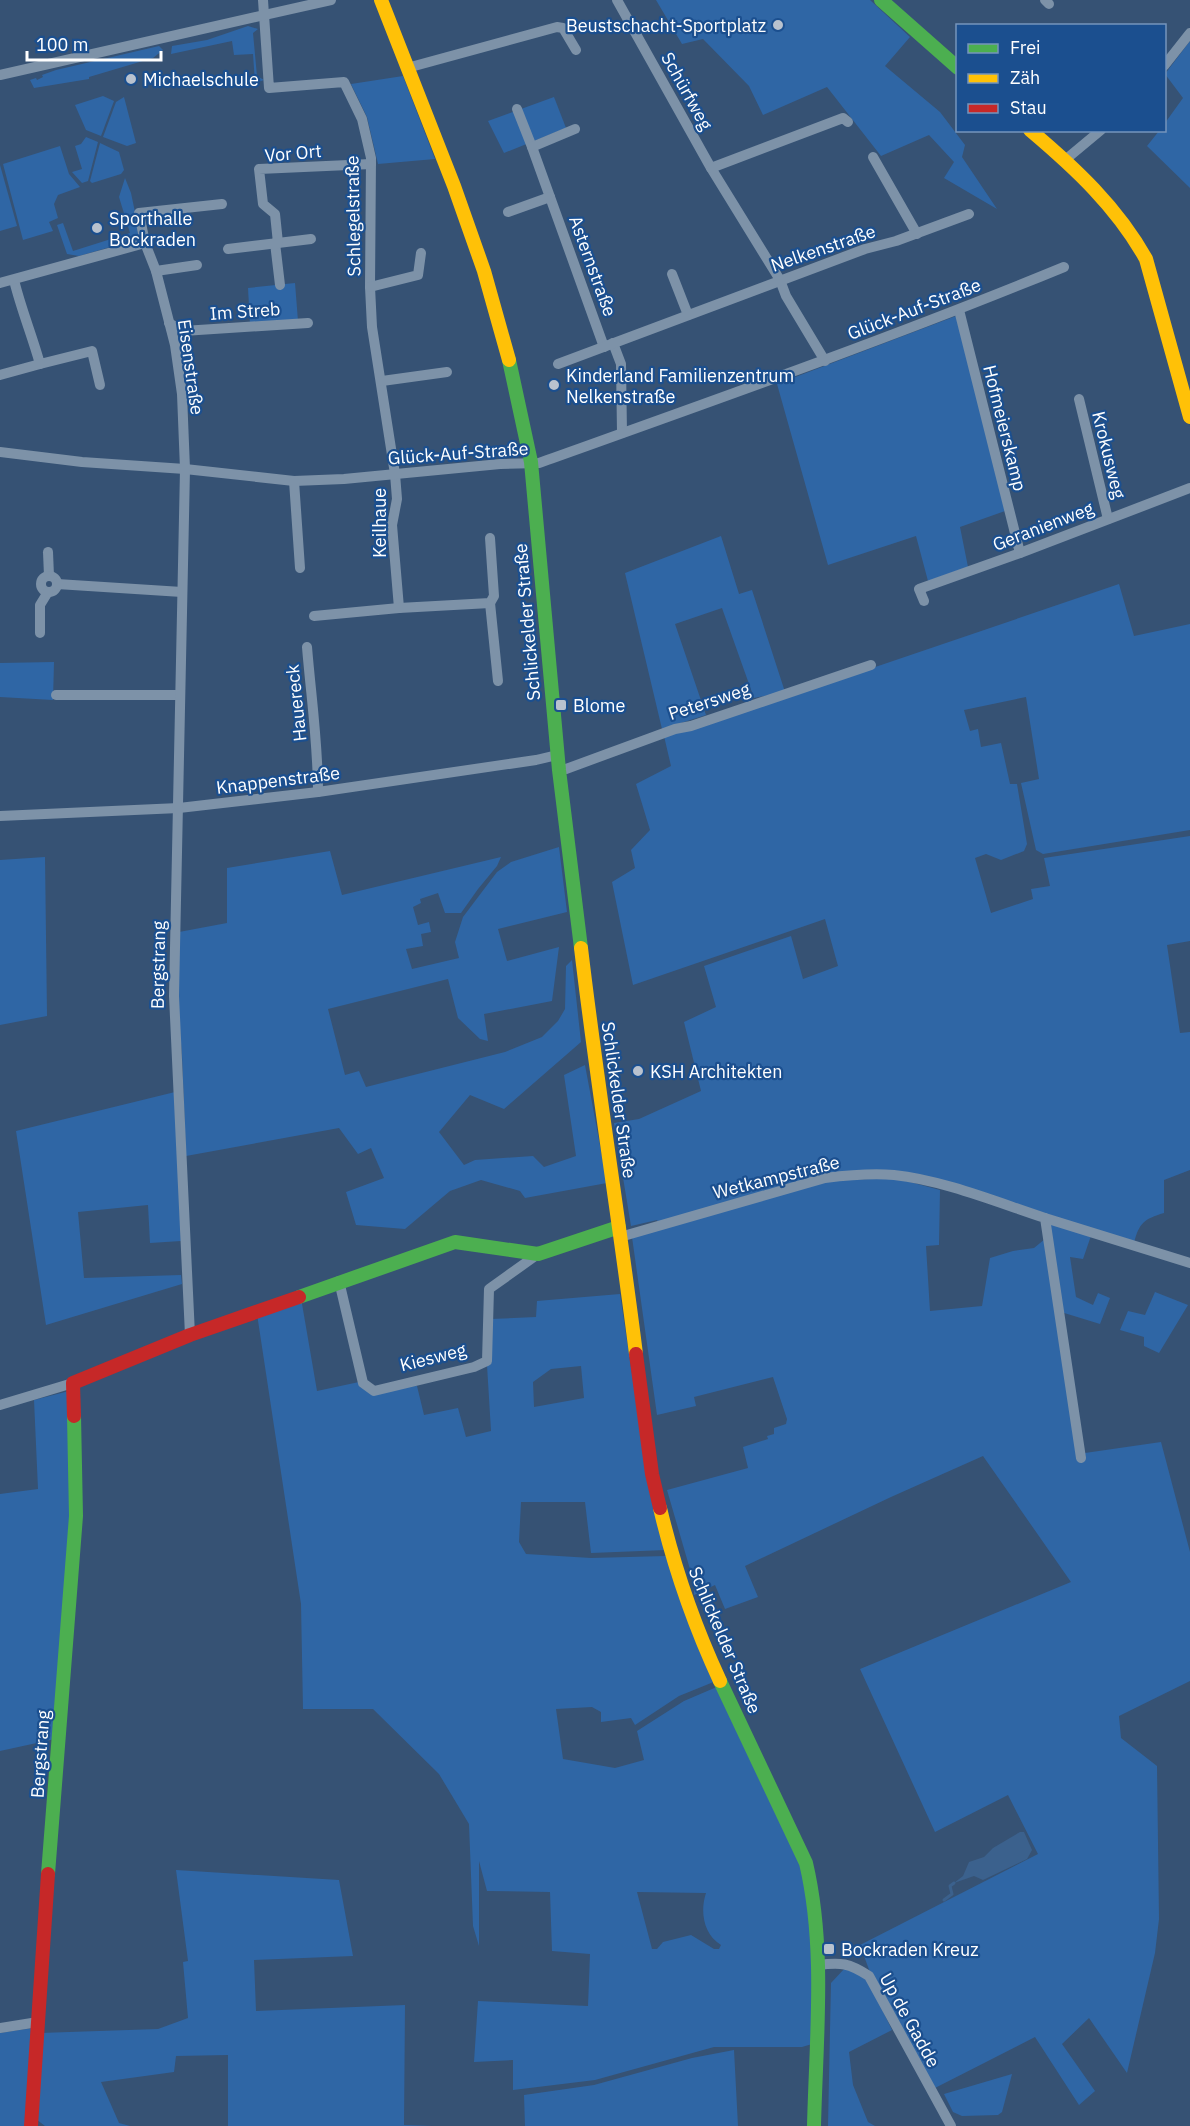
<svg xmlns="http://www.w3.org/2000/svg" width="1190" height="2126" font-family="'IBM Plex Sans',sans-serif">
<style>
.green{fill:#2f66a5;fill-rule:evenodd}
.water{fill:#3b618d}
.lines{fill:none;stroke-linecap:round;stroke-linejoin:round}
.stream{stroke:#3b618d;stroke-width:3}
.street{stroke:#7d92a8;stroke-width:10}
.fast{stroke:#4caf50;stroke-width:14}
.slow{stroke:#ffc107;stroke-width:14}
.jam{stroke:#c62828;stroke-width:14}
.poi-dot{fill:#b9c2ce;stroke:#1b4f8f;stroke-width:2}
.labels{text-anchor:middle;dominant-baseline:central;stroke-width:4.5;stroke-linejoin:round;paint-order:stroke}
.poi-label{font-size:18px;fill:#fff;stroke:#1b4f8f;text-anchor:start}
.street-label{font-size:18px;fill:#fff;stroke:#1b4f8f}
</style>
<rect width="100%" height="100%" fill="#365274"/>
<!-- green -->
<g class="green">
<polygon points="656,0 870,0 910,37 885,66 940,112 965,145 962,157 997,209 944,178 954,162 929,135 881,156 827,87 763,115 749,86 703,39 682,44"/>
<polygon points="248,26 258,29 253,33 257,76 264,80 255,83 253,54 234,55 232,41 171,54 172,46 207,40"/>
<polygon points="1190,41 1190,188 1147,146 1159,131 1164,130 1165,123 1183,98 1165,74"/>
<polygon points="159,46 163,50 153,58 89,77 89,79 34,88 30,80 36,78 37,80 43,77 42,75 56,70"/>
<polygon points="403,76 435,159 378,164 367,117 351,84"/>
<polygon points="103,96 114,101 101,136 86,130 75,105"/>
<polygon points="124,97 136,143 127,146 103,137 116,102"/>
<polygon points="554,97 566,128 504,153 488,121"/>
<polygon points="86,137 98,142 88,181 82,183 72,172 82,169 75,146 81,144"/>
<polygon points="100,143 119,152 124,170 121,174 92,183 90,181"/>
<polygon points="60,146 69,174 80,187 58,195 54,204 58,218 49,222 53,231 23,240 3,164"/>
<polygon points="0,165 17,226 0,231"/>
<polygon points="125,178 131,193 140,236 138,239 79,256 67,254 57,225 63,223 73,251 130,233 119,197"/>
<polygon points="295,283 298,321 250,324 248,288"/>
<polygon points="956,316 1005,511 960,527 968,567 928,581 916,536 828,565 777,384"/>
<polygon points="721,536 739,594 752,590 785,692 754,698 722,608 675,624 706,715 662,729 625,573"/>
<path d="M1119 584 1134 636 1190 624V830L1043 854 1036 850 1021 783 1039 779 1026 697 964 710 970 731 978 729 981 747 1001 743 1010 784H1017L1027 844 1024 851 1001 860 986 854 975 858 991 913 1033 899 1031 889 1050 886 1044 858 1190 836V941L1167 945 1180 1033 1190 1032V1170L1164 1180V1213C1144 1219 1139 1223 1134 1243L1093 1230 1083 1259 1070 1257 1076 1297 1093 1305 1098 1293 1110 1298 1100 1324 1061 1312 1049 1228 1053 1219 875 1170 658 1223 657 1220 631 1226 614 1123 639 1119 701 1091 684 1022 716 1007 704 966 791 936 803 979 838 966 825 919 633 985 612 882 635 868 631 850 650 830 636 784 671 766 664 736 787 697Z"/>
<polygon points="54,662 53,700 0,697 0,663"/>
<polygon points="559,847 567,912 498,929 507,961 559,947 552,1001 484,1014 488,1041 480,1039 458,1018 448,979 328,1009 345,1075 359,1071 366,1087 505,1052 542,1037 558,1021 565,1009 566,966 572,960 581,1042 504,1109 470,1095 439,1132 464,1165 475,1160 533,1156 544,1167 576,1156 564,1075 585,1065 607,1183 525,1198 520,1191 481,1180 450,1191 405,1229 356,1225 346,1192 384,1178 371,1148 358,1154 339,1128 186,1156 182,1055 177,995 179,932 227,923 227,868 330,851 342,895 501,857 497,866 478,889 461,913 445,913 438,893 420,899 421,903 413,907 418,925 429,922 431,932 421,934 423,946 406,949 412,969 459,958 455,942 463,917 497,872 511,862"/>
<polygon points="45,857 47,1016 0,1025 0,860"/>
<polygon points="175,1092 181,1241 150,1243 148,1205 78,1212 84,1278 181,1275 182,1284 46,1325 16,1131"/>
<polygon points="895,1178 940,1190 939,1245 926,1246 930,1311 982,1306 990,1258 1013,1251 1034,1248 1045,1239 1078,1454 1161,1442 1190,1552 1190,1681 1119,1716 1121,1738 1157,1766 1159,1919 1155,1953 1127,2073 1089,2018 1062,2044 1095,2091 1079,2105 1035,2037 933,2089 871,1975 860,1945 1038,1854 1008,1795 935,1832 860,1669 1071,1582 983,1456 891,1497 745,1566 758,1597 725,1609 715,1585 694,1595 694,1583 667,1490 748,1468 743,1447 768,1439 767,1436 774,1434 774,1428 786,1424 787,1419 773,1377 694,1397 696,1406 657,1415 632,1237 825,1181"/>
<polygon points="1155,1292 1188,1305 1159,1353 1144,1346 1144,1337 1120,1330 1128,1311 1145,1315"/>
<path d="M620 1294 647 1474 666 1550 591 1553 585 1502H521L519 1542 526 1554 591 1558 666 1556 716 1681 679 1696 635 1725 631 1718 601 1722V1712L592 1707 556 1709 563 1759 615 1768 644 1760 637 1731 684 1701 719 1686 802 1864 813 1914 812 2044 802 2047H714L595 2080 513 2090V2060L474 2062 478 2001 588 2006 590 1954 552 1951 550 1892 487 1891 479 1861V1946L473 1926 469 1824 439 1774 373 1709H303L301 1604 257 1314 301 1298 317 1391 359 1382 361 1388 417 1386 424 1415 458 1408 466 1437 491 1431 487 1365 491 1319 536 1317 537 1301ZM581 1366 584 1398 534 1407 533 1382 551 1369ZM637 1892 706 1893C700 1911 703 1934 721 1945L719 1949H714L691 1935 663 1942 657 1949H652Z"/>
<polygon points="69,1391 71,1519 55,1739 0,1751 0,1494 38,1489 34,1400"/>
<polygon points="176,1870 339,1880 353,1956 254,1960 256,2011 405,2005 404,2125 432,2126 228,2126 228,2055 176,2056 174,2072 101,2082 119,2123 130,2126 45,2126 36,2119 40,2033 158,2029 188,2018 183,1962 188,1961"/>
<polygon points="845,1968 867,1978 892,2030 849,2052 853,2085 868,2122 875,2126 828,2126 831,1983"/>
<polygon points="33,2028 26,2126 0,2126 0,2033"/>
<polygon points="734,2050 738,2126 525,2126 524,2095 594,2085 692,2058"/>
<polygon points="1012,2074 1002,2112 998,2115 962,2116 953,2112 944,2094"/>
</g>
<!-- water -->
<polygon class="water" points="1020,1832 1024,1832 1032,1850 1027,1859 983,1880 974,1876 954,1883 963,1876 969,1862 984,1857 993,1848"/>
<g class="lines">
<!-- stream -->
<polyline class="stream" points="944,1900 952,1894 950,1886 954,1883"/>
<!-- street -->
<g class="street">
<polyline points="263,0 269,88 344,82 362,119 371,158 370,287 372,327 395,474 397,499 392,525 399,608"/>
<polyline points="617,0 711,168 780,280 786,296 825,361"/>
<polyline points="1045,0 1049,4"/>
<polyline points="1164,66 1190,33"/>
<polyline points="407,68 557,27 563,28 576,50"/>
<polyline points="0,75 331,0"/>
<polyline points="517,109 532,147"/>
<polyline points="575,129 532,147 604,347"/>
<polyline points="873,157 917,234"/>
<polyline points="1065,160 1101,130"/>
<polyline points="711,168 843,118 848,122"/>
<polyline points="508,212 550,197"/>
<polyline points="275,243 280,285"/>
<polyline points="278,243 311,239"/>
<polyline points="228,249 278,243 275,214 263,204 259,169 371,164"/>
<polyline points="156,271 197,265"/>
<polyline points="672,274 688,315"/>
<path d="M14 280C21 309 32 335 40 364L92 351 100 385"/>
<polyline points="0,283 145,243"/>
<polyline points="370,287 418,275 421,253"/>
<polyline points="959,310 1020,553"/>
<polyline points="169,323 183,331 308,323"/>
<polyline points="613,343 621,364 622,433"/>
<polyline points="558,364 865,249 896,241 969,214"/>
<polyline points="0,375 40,364"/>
<polyline points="382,381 447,372"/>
<polyline points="1079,399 1108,519"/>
<path d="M0 452 82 462 185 469 294 481 344 479 500 464 539 463C715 400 891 338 1064 267"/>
<polyline points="294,481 300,568"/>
<polyline points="48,552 49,576"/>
<circle cx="49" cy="584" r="8"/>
<polyline points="57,584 182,592"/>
<polyline points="924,601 919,589 1020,553 1190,488"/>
<polyline points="490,603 498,681"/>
<polyline points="314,616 399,608 490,603 494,596 490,538"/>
<polyline points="40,633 40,605 48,592"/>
<path d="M307 647C311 696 318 743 318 792"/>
<polyline points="56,695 180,695"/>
<polyline points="559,770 566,769 675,729 691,726 871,665"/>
<polyline points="0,816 179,808 318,792 536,760 557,755"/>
<polyline points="1045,1218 1190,1263"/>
<path d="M620 1237 825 1178C849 1175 871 1173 894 1175 943 1180 999 1203 1045 1218L1081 1458"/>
<polyline points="339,1281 363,1383 374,1391 474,1367 487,1361 489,1289 538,1254"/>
<polyline points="190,1335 174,996 185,469 182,394 175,345 156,271 145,243 139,213 222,204"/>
<polyline points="0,1405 73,1383"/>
<path d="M818 1965C841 1962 849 1963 869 1976L951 2126"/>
<polyline points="0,2028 38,2022"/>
</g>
<!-- fast -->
<g class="fast">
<polyline points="881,0 958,68"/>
<polyline points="509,360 531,462 559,770 581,948"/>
<polyline points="299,1297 455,1242 538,1254 619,1227"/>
<path d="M720 1681 806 1863C826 1948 816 2039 814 2126"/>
<polyline points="48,1874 76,1516 74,1416"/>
</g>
<!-- slow -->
<g class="slow">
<polyline points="381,0 454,186 484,271 509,360"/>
<path d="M1030 130C1075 168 1117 207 1146 259L1190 417"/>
<path d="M581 948C597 1084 619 1218 636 1354"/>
<path d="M660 1508C674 1567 694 1625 720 1681"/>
</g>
<!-- jam -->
<g class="jam">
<polyline points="636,1354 652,1474 660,1508"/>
<polyline points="74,1416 73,1383 190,1335 299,1297"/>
<polyline points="31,2126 48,1874"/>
</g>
</g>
<!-- markers -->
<g class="poi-dot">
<circle cx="778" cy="25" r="6"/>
<circle cx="131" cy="79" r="6"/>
<circle cx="97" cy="228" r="6"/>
<circle cx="554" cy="385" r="6"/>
<rect x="555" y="699" width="12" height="12" rx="3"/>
<circle cx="638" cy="1071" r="6"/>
<rect x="823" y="1943" width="12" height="12" rx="3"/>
</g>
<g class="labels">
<!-- poi labels -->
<g class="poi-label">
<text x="766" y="25" text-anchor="end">Beustschacht-Sportplatz</text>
<text x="143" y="79">Michaelschule</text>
<text x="109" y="218">Sporthalle<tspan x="109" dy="21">Bockraden</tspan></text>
<text x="566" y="375">Kinderland Familienzentrum<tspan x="566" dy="21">Nelkenstraße</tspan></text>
<text x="573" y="705">Blome</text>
<text x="650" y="1071">KSH Architekten</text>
<text x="841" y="1949">Bockraden Kreuz</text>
</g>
<!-- street labels -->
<g class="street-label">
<text transform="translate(687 91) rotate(61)">Schürfweg</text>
<text transform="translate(293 153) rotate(-5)">Vor Ort</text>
<text transform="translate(353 216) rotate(-91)">Schlegelstraße</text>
<text transform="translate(823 248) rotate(-19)">Nelkenstraße</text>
<text transform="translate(593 266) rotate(70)">Asternstraße</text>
<text transform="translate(914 309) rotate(-21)">Glück-Auf-Straße</text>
<text transform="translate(245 311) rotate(-4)">Im Streb</text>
<text transform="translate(191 367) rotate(82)">Eisenstraße</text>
<text transform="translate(1005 428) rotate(76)">Hofmeierskamp</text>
<text transform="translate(458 453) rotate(-4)">Glück-Auf-Straße</text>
<text transform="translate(1109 455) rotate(76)">Krokusweg</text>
<text transform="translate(379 523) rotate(-90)">Keilhaue</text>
<text transform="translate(1043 526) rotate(-21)">Geranienweg</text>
<text transform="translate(527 622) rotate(-95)">Schlickelder Straße</text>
<text transform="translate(709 701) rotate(-18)">Petersweg</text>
<text transform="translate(296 703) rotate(-96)">Hauereck</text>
<text transform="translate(278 780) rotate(-7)">Knappenstraße</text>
<text transform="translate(158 965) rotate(-89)">Bergstrang</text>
<text transform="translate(619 1100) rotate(82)">Schlickelder Straße</text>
<text transform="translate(776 1177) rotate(-14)">Wetkampstraße</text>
<text transform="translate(433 1357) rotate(-14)">Kiesweg</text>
<text transform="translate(725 1640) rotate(67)">Schlickelder Straße</text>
<text transform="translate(40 1754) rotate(-86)">Bergstrang</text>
<text transform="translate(910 2020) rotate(61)">Up de Gadde</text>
</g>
</g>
<!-- legend -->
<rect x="956" y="24" width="210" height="108" fill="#1b4f8f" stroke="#7695bc" stroke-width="1.5"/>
<rect x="968" y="44" width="30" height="9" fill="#4caf50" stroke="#7695bc" stroke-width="1.5"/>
<text x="1010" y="54" font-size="18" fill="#ffffff">Frei</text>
<rect x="968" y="74" width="30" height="9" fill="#ffc107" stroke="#7695bc" stroke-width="1.5"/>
<text x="1010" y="84" font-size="18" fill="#ffffff">Zäh</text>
<rect x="968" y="104" width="30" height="9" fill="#c62828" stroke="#7695bc" stroke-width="1.5"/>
<text x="1010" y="114" font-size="18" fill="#ffffff">Stau</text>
<!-- scale -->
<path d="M27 51v9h134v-9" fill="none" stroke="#ffffff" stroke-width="3"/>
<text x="36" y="51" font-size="18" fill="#ffffff" stroke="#1b4f8f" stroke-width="4.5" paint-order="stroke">100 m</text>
</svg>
